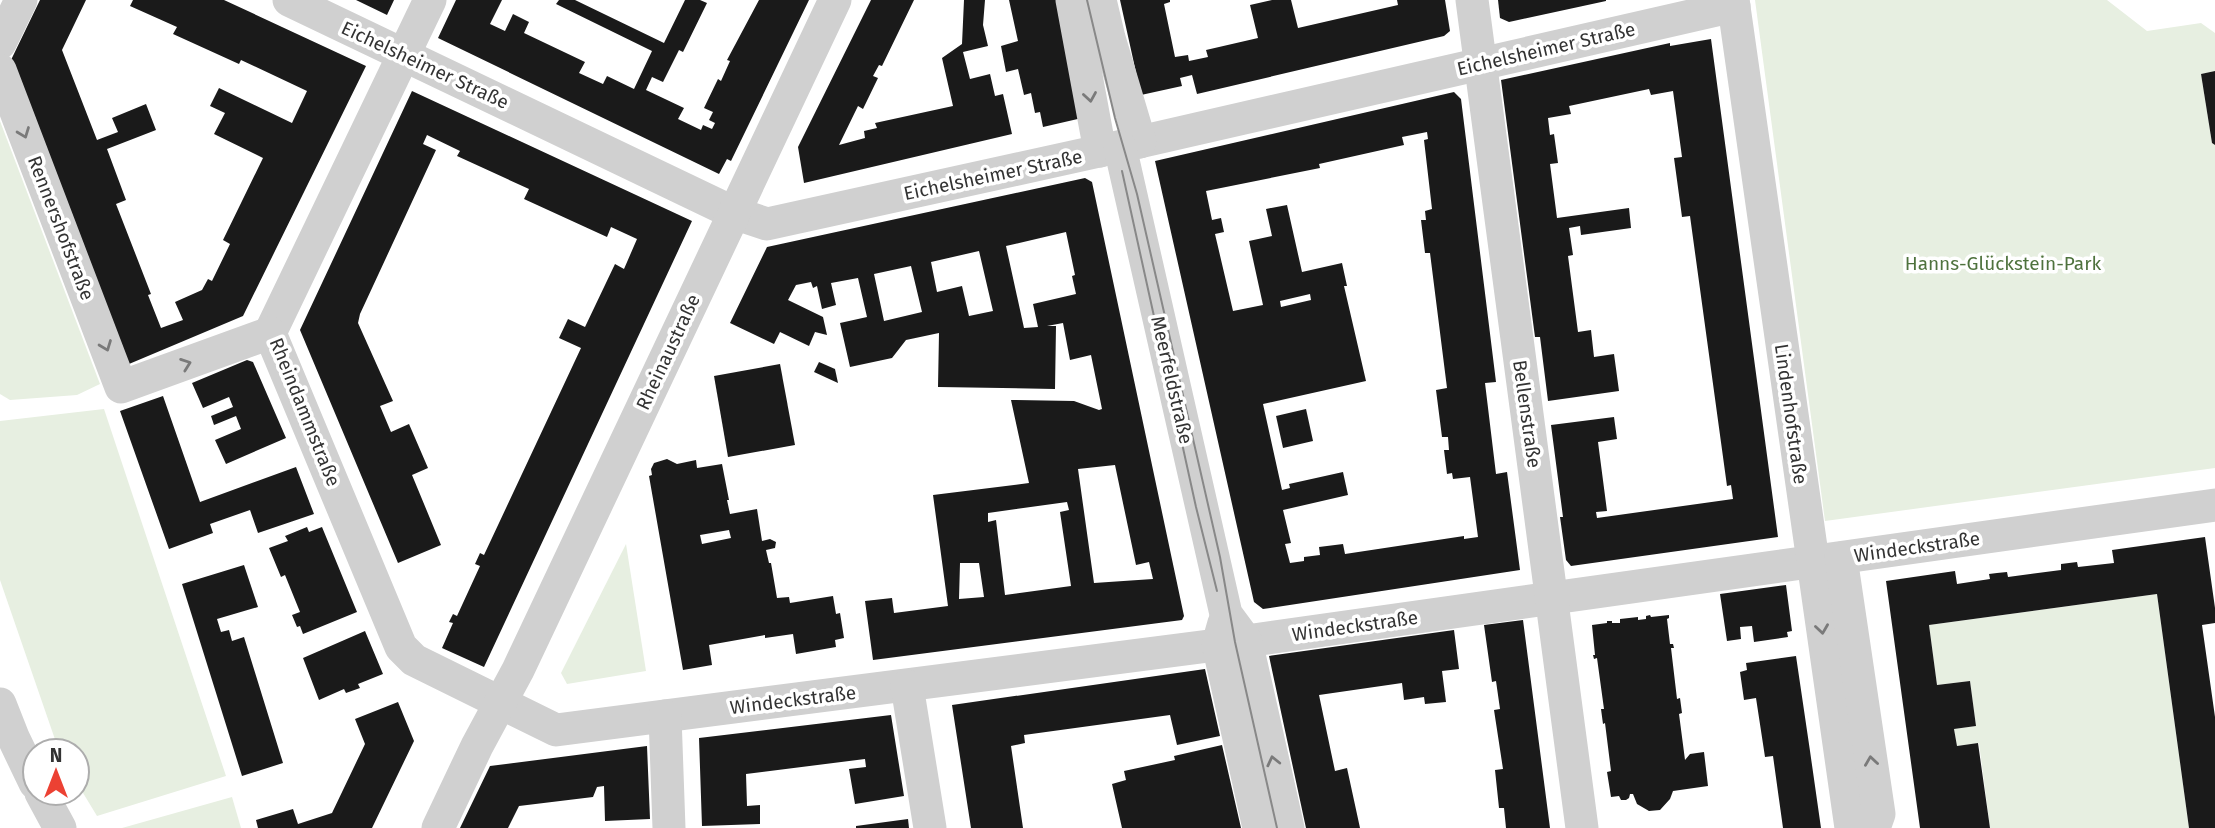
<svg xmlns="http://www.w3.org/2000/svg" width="2215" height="828" font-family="'Fira Sans',sans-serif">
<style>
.green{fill:#e7efe1}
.building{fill:#1a1a1a;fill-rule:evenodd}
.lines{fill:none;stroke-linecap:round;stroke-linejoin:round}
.minor{stroke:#d0d0d0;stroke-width:33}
.tram{stroke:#888;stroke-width:2}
.oneway{stroke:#7a7a7a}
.labels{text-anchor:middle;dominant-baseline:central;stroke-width:7;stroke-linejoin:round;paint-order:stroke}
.street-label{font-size:19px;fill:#333;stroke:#fff}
.park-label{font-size:19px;fill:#4e723d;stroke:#fff}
</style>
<rect width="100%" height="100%" fill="#fff"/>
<!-- green -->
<g class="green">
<polygon points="1755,0 2107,0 2147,31 2201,23 2215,33 2215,71 2201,74 2212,143 2215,145 2215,468 1825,521"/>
<polygon points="0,121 100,384 77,395 10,400 0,394"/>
<polygon points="104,409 226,776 97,816 77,783 77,751 59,751 0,580 0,421"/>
<polygon points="626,544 646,671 567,684 561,673"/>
<polygon points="2157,594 2189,828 1990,828 1979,743 1957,746 1954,729 1976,726 1970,681 1937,685 1929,625"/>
<polygon points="232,797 241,828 122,828"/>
</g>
<!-- building -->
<g class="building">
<polygon points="40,0 86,0 62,50 97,140 118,132 112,118 146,104 156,130 107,149 126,200 116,204 151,294 148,295 161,328 183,320 175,302 202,290 208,279 212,281 230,244 223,240 263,158 214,134 225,113 210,106 219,88 292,123 307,91 241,60 239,64 173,34 177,27 130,6 133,0 224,0 366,66 243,316 129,364 11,60"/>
<polygon points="356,0 394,0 387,15"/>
<polygon points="456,0 502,0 490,24 505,31 513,14 529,22 524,33 585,62 579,73 603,84 607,76 634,89 652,51 556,4 559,0 575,0 664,43 685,0 700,0 707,3 683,52 679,50 663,82 652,77 646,90 684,108 678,119 701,130 703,125 712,129 715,123 709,120 713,112 704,108 718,79 721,81 730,61 727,60 759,0 809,0 731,161 727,159 719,174 438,38"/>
<polygon points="871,0 914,0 882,66 879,65 873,76 878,78 863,109 858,106 839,145 865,138 864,131 877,128 875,123 953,106 942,58 962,44 964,0 985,0 983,25 988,46 963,52 970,79 990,74 995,96 1003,94 1012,134 804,183 798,147"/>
<polygon points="1009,0 1056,0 1082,118 1043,127 1040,112 1035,113 1031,93 1024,95 1018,69 1006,72 1001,46 1018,41"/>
<polygon points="1120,0 1170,0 1170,2 1164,4 1175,57 1188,55 1189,61 1208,57 1206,50 1258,38 1250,5 1272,0 1291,0 1298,28 1398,5 1397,0 1445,0 1450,31 1444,36 1197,94 1192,75 1180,78 1182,86 1141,95"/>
<polygon points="1498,0 1606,0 1606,1 1509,22 1500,18"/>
<polygon points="1711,39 1778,537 1571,566 1566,560 1560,517 1563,517 1551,425 1614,417 1617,439 1598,442 1607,511 1596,512 1597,518 1733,499 1731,485 1727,486 1690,216 1682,217 1674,158 1682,157 1673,91 1651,95 1649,89 1569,106 1571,114 1548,118 1550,135 1554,134 1558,163 1550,164 1557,218 1629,208 1631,228 1581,235 1580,226 1569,228 1573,255 1568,256 1578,332 1591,330 1594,357 1614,354 1619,391 1548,401 1540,337 1535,337 1501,80 1670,43 1670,46"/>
<polygon points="2215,71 2215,145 2212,143 2201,74"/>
<polygon points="412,91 692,221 484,667 442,648 453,623 449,622 453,614 457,616 480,566 475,564 480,553 484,555 581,348 559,338 568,319 585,327 615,264 624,269 637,239 611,227 607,237 524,199 529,189 457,156 460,151 427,135 423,144 436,150 360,314 358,323 393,401 380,406 391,432 409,424 428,468 412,475 441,545 398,563 300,330"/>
<path d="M1454 92 1461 99 1496 382 1485 383 1496 474 1507 472 1520 570 1263 609 1254 602 1155 161ZM1427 132 1428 139 1424 140 1432 209 1425 211 1426 220H1421L1425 253H1430L1447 388 1436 390 1442 437H1448L1449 450H1444L1447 474 1452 473 1453 479 1470 477 1478 537 1464 539V536L1345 554 1343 544 1319 547 1320 555 1304 557V561L1290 563 1285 544 1291 543 1283 510 1348 495 1343 472 1289 484 1290 488 1282 490 1263 404 1366 381 1344 286H1347L1342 263 1302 272 1287 205 1266 209 1272 236 1249 241 1263 305 1233 311 1215 234 1224 232 1221 218 1212 220 1206 191 1320 168 1319 164 1404 145 1402 137ZM1310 294 1311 300 1281 307 1280 301Z"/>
<path d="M1085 178 1092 182 1184 616 1182 620 873 660 865 601 892 598 894 613 948 606 933 495 1029 483 1011 400 1074 401 1099 410 1102 409 1091 355 1070 360 1063 323 1047 326H1056L1055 389 938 387 939 333 906 340 892 358 850 367 840 323 867 317 858 278 831 283 836 305 822 309 817 286 813 288 811 282 796 285 788 300 823 317 827 335 815 332 809 346 780 332 774 344 730 323 767 247ZM1066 232 1075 275 1072 276 1076 294 1033 304 1038 327 1024 328 1006 246ZM979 251 993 311 969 316 962 286 937 292 931 262ZM911 266 922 312 884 321 874 274ZM1115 465 1136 565 1149 562 1153 579 1094 583 1078 469ZM1067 502 1069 510 1060 512 1071 586 1005 595 996 520 988 522V513ZM960 563H979L984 597 959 599Z"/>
<polygon points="247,360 253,362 286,438 226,464 215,440 241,429 236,416 214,425 211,416 233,407 229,397 203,408 192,383"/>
<polygon points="819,362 835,369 838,383 814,372"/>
<polygon points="780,364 795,445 728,457 714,376"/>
<polygon points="163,396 200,502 296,467 314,514 258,533 250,510 210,524 213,533 169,549 120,411"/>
<polygon points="1306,409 1313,441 1283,448 1276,416"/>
<path d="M667 459 677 464 696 460 697 468 722 464 729 500H727L730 514 757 509 762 541 770 539 776 542 775 548 766 550 769 563H771L777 598 789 597 790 603 833 596 836 614 840 613 844 638 835 640 836 647 796 654 793 634 765 638V635L709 645 712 665 683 670 649 476 652 475 651 469 654 463ZM729 530 731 538 702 544 700 535Z"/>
<polygon points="307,527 309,532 322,527 357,612 303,634 300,626 297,627 292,615 300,612 285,575 281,577 269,548 288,541 285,536"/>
<polygon points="2205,537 2215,608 2215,623 2202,625 2215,717 2215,828 2189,828 2157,594 1929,625 1937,685 1970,681 1976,726 1954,729 1957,746 1978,743 1990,828 1920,828 1886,581 1955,571 1957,584 1990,579 1989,574 1997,573 2007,572 2008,577 2061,570 2061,564 2077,562 2078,567 2114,563 2112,550"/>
<polygon points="244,565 258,607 217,619 221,632 229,630 232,641 244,637 283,763 242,776 182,584"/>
<polygon points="1786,585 1792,631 1787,632 1788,637 1754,642 1752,626 1740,627 1741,639 1727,641 1720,594"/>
<polygon points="1650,615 1651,617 1669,615 1669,618 1667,619 1670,644 1673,644 1674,648 1671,648 1677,699 1680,698 1682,713 1679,714 1685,760 1690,754 1704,752 1708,786 1673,791 1670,799 1660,810 1649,811 1637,804 1633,794 1630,794 1629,798 1626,800 1621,800 1619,796 1611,797 1607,772 1611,771 1605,723 1603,724 1601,709 1604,709 1597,658 1594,659 1593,655 1595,655 1592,625 1607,623 1607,621 1612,621 1612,623 1620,623 1620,619 1638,617 1638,620 1646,619 1646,616"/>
<polygon points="1523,620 1534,705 1550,828 1506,828 1504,808 1499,808 1495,770 1503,769 1494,710 1500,709 1496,681 1492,682 1484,625"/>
<polygon points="1454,630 1459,669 1442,671 1446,702 1425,704 1424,697 1404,700 1402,683 1319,695 1335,771 1347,768 1360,828 1306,828 1269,656"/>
<polygon points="365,631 383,674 358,684 360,688 346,693 344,689 319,700 303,658"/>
<polygon points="1796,656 1810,751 1821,828 1783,828 1773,756 1765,757 1756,698 1744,700 1740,672 1747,670 1746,663"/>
<polygon points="1205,669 1220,736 1177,745 1170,715 1024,735 1025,743 1011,746 1023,828 971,828 952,705"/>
<polygon points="398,702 414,741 372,828 258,828 256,820 293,809 298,824 332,813 365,744 355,719"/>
<polygon points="891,715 904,796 855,804 849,769 866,767 865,759 746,774 747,806 760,805 760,824 702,826 699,738"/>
<polygon points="1222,745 1241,828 1122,828 1112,784 1126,780 1124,771 1175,760 1174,756"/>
<polygon points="647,746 650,819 605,821 604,786 597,787 593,797 519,806 508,828 460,828 490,766"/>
<polygon points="908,819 909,828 856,828 856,826"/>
</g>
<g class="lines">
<!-- minor -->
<g class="minor">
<polyline points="289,0 734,213 767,224 1122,146 1734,6"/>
<polyline points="430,0 270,333 401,647 414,660 556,730 1232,643 2215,505"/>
<polyline points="1072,0 1100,151"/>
<polyline points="1100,0 1109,38 1140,142"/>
<polyline points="1472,0 1582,828"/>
<polyline points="1733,0 1851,828"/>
<polyline points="0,43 21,0"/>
<polyline points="0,70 121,387 270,333"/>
<polyline points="1120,147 1226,614 1246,641 1288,828"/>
<polyline points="1841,558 1879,814 1874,828"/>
<polyline points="1224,623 1218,644 1259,828"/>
<polyline points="907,686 930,828"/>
<polyline points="0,704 13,737 35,783"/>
<polyline points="665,716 669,828"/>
<polyline points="41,793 60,828"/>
<polyline points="438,828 477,746 518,670 835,0"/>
</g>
<!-- tram -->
<g class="tram">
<polyline points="1087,0 1115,118 1137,194 1220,557 1235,642 1277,828"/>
<polyline points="1122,171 1196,507 1217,591"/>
</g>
</g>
<!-- one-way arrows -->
<defs><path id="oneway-chevron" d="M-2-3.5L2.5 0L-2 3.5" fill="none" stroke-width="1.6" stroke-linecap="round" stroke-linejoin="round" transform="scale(1.75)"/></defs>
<g class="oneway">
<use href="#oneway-chevron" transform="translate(1090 97) rotate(81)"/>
<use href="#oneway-chevron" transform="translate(24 133) rotate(69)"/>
<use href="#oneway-chevron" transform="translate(106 346) rotate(69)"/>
<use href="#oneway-chevron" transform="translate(186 364) rotate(-20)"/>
<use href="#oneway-chevron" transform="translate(1822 629) rotate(82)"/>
<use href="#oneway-chevron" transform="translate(1273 761) rotate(-103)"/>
<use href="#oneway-chevron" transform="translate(1871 761) rotate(-98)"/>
</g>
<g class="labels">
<!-- street labels -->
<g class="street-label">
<text transform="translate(1546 49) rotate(-13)">Eichelsheimer Straße</text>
<text transform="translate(425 65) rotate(25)">Eichelsheimer Straße</text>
<text transform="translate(993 175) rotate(-12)">Eichelsheimer Straße</text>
<text transform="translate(61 228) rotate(69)">Rennershofstraße</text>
<text transform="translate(668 352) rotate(-65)">Rheinaustraße</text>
<text transform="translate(1172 380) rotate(77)">Meerfeldstraße</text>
<text transform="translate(305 412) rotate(68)">Rheindammstraße</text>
<text transform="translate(1527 414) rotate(82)">Bellenstraße</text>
<text transform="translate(1791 414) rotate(82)">Lindenhofstraße</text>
<text transform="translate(1917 547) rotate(-8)">Windeckstraße</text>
<text transform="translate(1355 626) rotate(-8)">Windeckstraße</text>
<text transform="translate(793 700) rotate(-7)">Windeckstraße</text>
</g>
<!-- park labels -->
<g class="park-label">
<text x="2003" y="263">Hanns-Glückstein-Park</text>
</g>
</g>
<!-- north arrow -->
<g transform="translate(56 772)"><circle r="33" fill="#ffffff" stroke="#adadad" stroke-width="2"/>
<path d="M0-5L12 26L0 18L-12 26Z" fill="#ec4133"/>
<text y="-10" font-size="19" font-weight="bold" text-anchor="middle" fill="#333333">N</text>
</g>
</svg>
